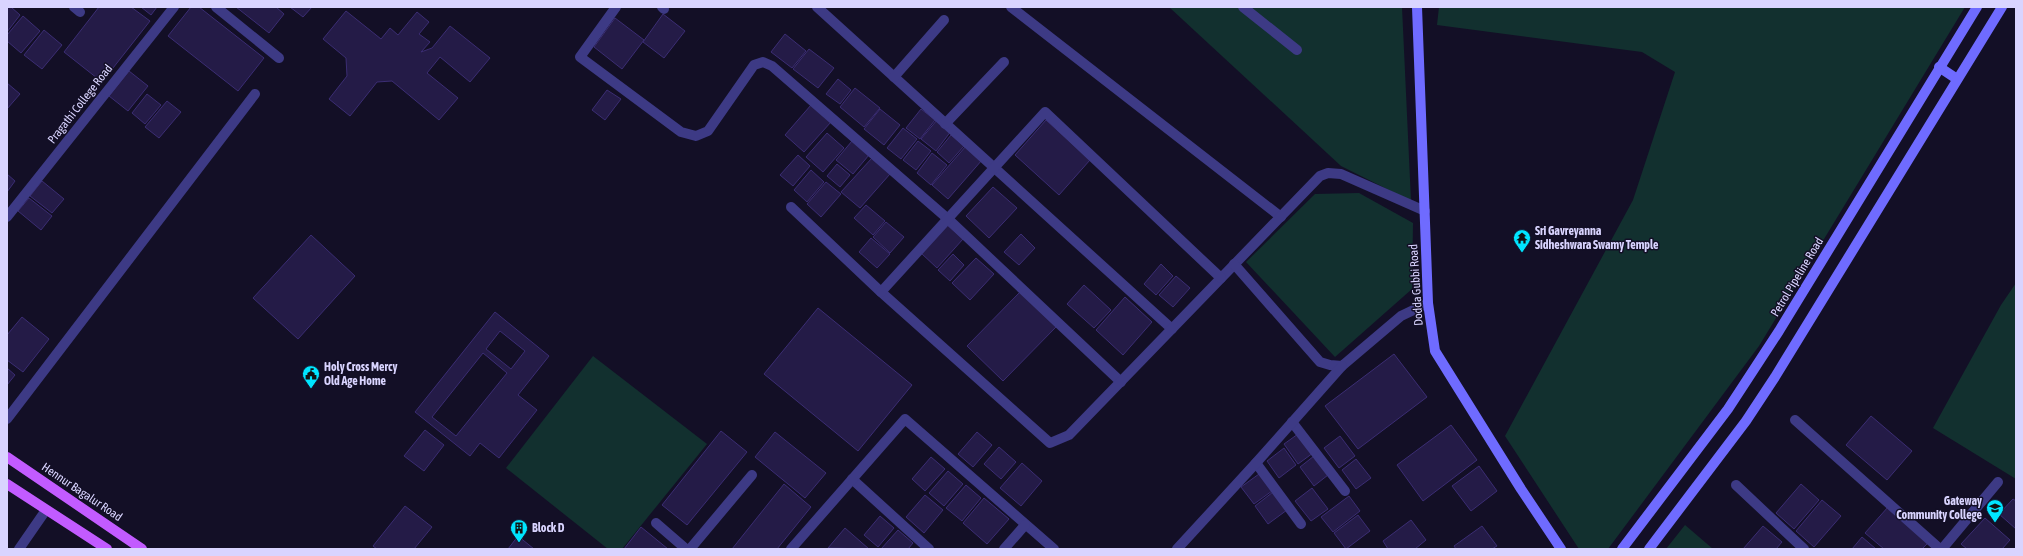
<svg xmlns="http://www.w3.org/2000/svg" width="2023" height="556" font-family="'Asap Condensed',sans-serif">
<style>
.green{fill:#12302f}
.building{fill:#241b47;stroke:#3b2d73;fill-rule:evenodd}
.lines{fill:none;stroke-linecap:round;stroke-linejoin:round}
.street{stroke:#3d3a85;stroke-width:10}
.secondary{stroke:#6f6bff;stroke-width:10}
.primary{stroke:#c25bff;stroke-width:10}
.labels{text-anchor:middle;dominant-baseline:central;stroke-width:3;stroke-linejoin:round;paint-order:stroke}
.street-label{font-size:12px;fill:#d9d4ff;stroke:#130f26}
.poi-label{font-size:12px;font-weight:bold;fill:#d9d4ff;stroke:#130f26;text-anchor:start}
</style>
<rect width="100%" height="100%" fill="#130f26"/>
<!-- green -->
<g class="green">
<polygon points="1169,7 1402,7 1411,201 1341,166"/>
<polygon points="1439,7 1965,7 1759,346 1608,549 1579,549 1505,436 1633,200 1675,72 1642,52 1437,25"/>
<polygon points="1359,193 1413,223 1412,289 1335,357 1246,262 1315,194"/>
<polygon points="2016,283 2016,479 1933,428 2001,305"/>
<polygon points="593,356 707,444 622,549 608,549 506,468"/>
<polygon points="1685,525 1713,549 1666,549"/>
</g>
<!-- building -->
<g class="building">
<polygon points="7,7 11,7 20,15 7,32"/>
<polygon points="99,7 131,7 150,21 102,82 64,52"/>
<polygon points="141,7 157,7 151,15"/>
<polygon points="191,7 199,7 264,58 238,91 168,36"/>
<polygon points="236,7 276,7 284,14 269,33"/>
<polygon points="290,7 312,7 303,17"/>
<polygon points="346,11 381,39 390,28 398,35 417,12 429,22 419,34 430,42 421,52 432,48 450,26 490,58 470,82 440,57 427,73 458,98 439,120 392,81 377,82 350,116 329,99 347,76 346,58 323,39"/>
<polygon points="663,14 685,31 664,58 643,42"/>
<polygon points="23,16 40,31 21,53 7,41 7,35"/>
<polygon points="615,18 644,40 622,69 594,47"/>
<polygon points="44,30 62,45 42,69 24,55"/>
<polygon points="785,34 806,51 792,68 771,52"/>
<polygon points="809,49 834,68 818,88 793,69"/>
<polygon points="129,71 148,86 128,111 109,96"/>
<polygon points="838,79 851,90 840,104 826,94"/>
<polygon points="7,83 20,94 7,109"/>
<polygon points="855,88 880,108 864,127 840,107"/>
<polygon points="607,90 621,99 605,120 592,110"/>
<polygon points="147,94 161,105 145,124 132,113"/>
<polygon points="167,101 181,112 159,138 145,127"/>
<polygon points="811,105 831,122 804,152 785,135"/>
<polygon points="880,109 900,125 884,145 864,129"/>
<polygon points="921,109 935,120 920,139 906,128"/>
<polygon points="937,120 951,131 936,151 921,139"/>
<polygon points="1046,120 1090,160 1059,195 1015,155"/>
<polygon points="903,128 917,139 901,159 887,148"/>
<polygon points="827,133 844,148 823,172 806,157"/>
<polygon points="951,135 964,146 949,163 937,152"/>
<polygon points="852,141 869,155 853,174 836,160"/>
<polygon points="918,141 931,151 916,170 903,160"/>
<polygon points="966,146 982,160 948,199 932,185"/>
<polygon points="932,153 947,165 931,185 917,173"/>
<polygon points="798,155 810,166 793,186 780,175"/>
<polygon points="872,158 890,174 860,208 841,192"/>
<polygon points="837,164 850,175 840,187 827,176"/>
<polygon points="811,170 824,182 807,202 794,190"/>
<polygon points="7,174 15,181 7,192"/>
<polygon points="42,181 64,199 52,213 30,196"/>
<polygon points="826,182 841,194 821,217 807,204"/>
<polygon points="993,187 1017,208 989,238 966,216"/>
<polygon points="29,198 52,216 41,230 18,211"/>
<polygon points="866,205 885,221 873,235 854,218"/>
<polygon points="886,222 904,237 890,253 873,237"/>
<polygon points="947,225 963,239 937,268 921,253"/>
<polygon points="1021,234 1035,248 1019,265 1004,252"/>
<polygon points="311,235 355,276 298,339 253,298"/>
<polygon points="871,238 890,254 877,268 859,252"/>
<polygon points="953,254 964,265 950,281 938,270"/>
<polygon points="976,258 994,274 970,300 952,283"/>
<polygon points="1161,264 1173,276 1156,295 1144,284"/>
<polygon points="1176,276 1190,288 1173,307 1159,295"/>
<polygon points="1084,285 1111,310 1094,328 1067,304"/>
<polygon points="1020,292 1056,327 1003,381 967,346"/>
<polygon points="1125,297 1152,322 1123,355 1096,330"/>
<polygon points="818,308 912,385 858,451 764,374"/>
<path d="M495 312 549 356 518 395 537 410 499 458 480 443 470 456 415 412ZM500 331 525 351 511 369 486 349ZM483 353 507 373 456 436 432 417Z"/>
<polygon points="22,317 49,339 23,372 7,360 7,335"/>
<polygon points="1394,354 1427,397 1358,449 1325,406"/>
<polygon points="7,368 15,375 7,385"/>
<polygon points="1871,416 1912,451 1887,480 1846,445"/>
<polygon points="1451,425 1477,460 1423,501 1397,465"/>
<polygon points="425,430 444,445 424,471 404,456"/>
<polygon points="721,431 747,452 687,525 662,505"/>
<polygon points="775,432 826,473 805,498 755,457"/>
<polygon points="977,432 992,445 973,467 958,454"/>
<polygon points="1298,434 1313,453 1298,464 1284,444"/>
<polygon points="1340,436 1355,456 1339,468 1324,448"/>
<polygon points="999,447 1016,462 1001,479 984,464"/>
<polygon points="1284,448 1296,465 1279,478 1267,461"/>
<polygon points="1314,456 1328,475 1314,486 1300,467"/>
<polygon points="931,457 945,469 925,491 912,479"/>
<polygon points="1356,459 1371,478 1356,489 1342,470"/>
<polygon points="1022,463 1042,481 1021,506 1000,488"/>
<polygon points="1479,466 1497,491 1471,511 1452,486"/>
<polygon points="948,471 963,484 944,506 929,493"/>
<polygon points="1259,474 1272,491 1254,504 1241,487"/>
<polygon points="784,484 811,507 777,549 732,549"/>
<polygon points="1801,484 1819,500 1794,529 1776,513"/>
<polygon points="966,485 981,498 962,521 946,508"/>
<polygon points="1312,488 1328,509 1311,521 1295,501"/>
<polygon points="1273,492 1287,510 1268,524 1255,506"/>
<polygon points="925,495 943,510 924,533 906,517"/>
<polygon points="1349,496 1360,511 1333,532 1321,517"/>
<polygon points="984,498 1009,519 987,544 963,523"/>
<polygon points="2013,499 2016,501 2016,529 1999,514"/>
<polygon points="1822,500 1841,516 1814,547 1796,531"/>
<polygon points="405,506 432,527 414,549 377,549 373,546"/>
<polygon points="1888,507 1929,542 1922,549 1884,549 1865,533"/>
<polygon points="1358,515 1370,531 1346,549 1334,533"/>
<polygon points="880,516 894,528 878,547 864,535"/>
<polygon points="1985,518 2010,540 2002,549 1967,549 1961,544"/>
<polygon points="1411,520 1426,540 1415,549 1388,549 1383,541"/>
<polygon points="1482,526 1497,546 1492,549 1456,549 1454,546"/>
<polygon points="1763,526 1782,542 1776,549 1743,549"/>
<polygon points="641,527 668,549 624,549"/>
<polygon points="845,528 869,549 828,548"/>
<polygon points="898,530 913,543 908,549 881,549"/>
<polygon points="518,536 534,549 508,549"/>
<polygon points="1862,537 1876,549 1852,549"/>
</g>
<g class="lines">
<!-- street -->
<g class="street">
<polyline points="74,7 80,12"/>
<polyline points="216,7 279,58"/>
<polyline points="616,7 580,57 681,132 696,136 708,131 754,65 763,62 772,66 948,219 1121,382"/>
<polyline points="662,7 664,9"/>
<polyline points="817,7 1172,329"/>
<polyline points="1011,7 1281,217"/>
<polyline points="1243,7 1297,50"/>
<polyline points="894,77 944,20"/>
<polyline points="945,124 1004,62"/>
<polyline points="791,207 881,292 1050,443 1069,435 1320,176 1328,173 1341,174 1425,211"/>
<polyline points="7,217 174,7"/>
<polyline points="1234,264 1320,362 1330,365 1342,366 1401,316 1428,303"/>
<polyline points="881,292 1045,112 1221,278"/>
<polyline points="7,419 255,94"/>
<polyline points="1795,420 1940,549"/>
<polyline points="1292,422 1345,491"/>
<polyline points="1256,463 1301,524"/>
<polyline points="852,479 929,549"/>
<polyline points="1736,485 1804,549"/>
<polyline points="656,523 686,549"/>
<polyline points="19,549 46,510"/>
<polyline points="690,549 752,475"/>
<polyline points="791,549 905,419 1054,549"/>
<polyline points="1004,549 1025,525"/>
<polyline points="1177,549 1256,463 1342,366"/>
<polyline points="1942,549 1998,482"/>
</g>
<!-- secondary -->
<g class="secondary">
<polyline points="1417,7 1428,303 1435,351 1521,489 1561,549"/>
<polyline points="1939,67 1957,79"/>
<polyline points="1622,549 1728,409 1779,331 1977,7"/>
<polyline points="1649,549 1746,421 1775,377 2002,7"/>
</g>
<!-- primary -->
<g class="primary">
<polyline points="7,457 142,549"/>
<polyline points="7,484 107,549"/>
</g>
</g>
<!-- icons -->
<defs>
<g id="temple-pin" transform="scale(0.9)"><path d="M0 17L-7.5 6A9.5 9.5 0 1 1 7.5 6Z" fill="#00e5ff" stroke="#130f26"/><path d="M0-6L5-2H3V0L6.5 2.5H4V6H1.5V3h-3V6H-4V2.5H-6.5L-3 0V-2H-5Z" fill="#111"/></g>
<g id="civic-pin" transform="scale(0.9)"><path d="M0 17L-7.5 6A9.5 9.5 0 1 1 7.5 6Z" fill="#00e5ff" stroke="#130f26"/><path d="M-.6-6.5H3V-4.5H.6V-3L4-1V1h2V6H-6V1h2V-1L-.6-3ZM-1.2 2.5V6h2.4V2.5Z" fill="#111"/></g>
<g id="university-pin" transform="scale(0.9)"><path d="M0 17L-7.5 6A9.5 9.5 0 1 1 7.5 6Z" fill="#00e5ff" stroke="#130f26"/><path d="M0-5L7-2L0 1L-7-2ZM-4 1L0 2.5L4 1V4Q0 6-4 4Z" fill="#111"/></g>
<g id="building-pin" transform="scale(0.9)"><path d="M0 17L-7.5 6A9.5 9.5 0 1 1 7.5 6Z" fill="#00e5ff" stroke="#130f26"/><path d="M-4-6H4V6H1V3H-1V6H-4ZM-2.5-4.3h1.7v1.8h-1.7ZM.8-4.3h1.7v1.8H.8ZM-2.5-1h1.7V.8h-1.7ZM.8-1h1.7V.8H.8Z" fill="#111"/></g>
</defs>
<g fill-rule="evenodd">
<use href="#temple-pin" x="1522" y="238"/>
<use href="#civic-pin" x="311" y="374"/>
<use href="#university-pin" x="1995" y="508"/>
<use href="#building-pin" x="519" y="528"/>
</g>
<g class="labels">
<!-- street labels -->
<g class="street-label">
<text transform="translate(80 104) rotate(-52)">Pragathi College Road</text>
<text transform="translate(1797 277) rotate(-59)">Petrol Pipeline Road</text>
<text transform="translate(1416 285) rotate(-94)">Dodda Gubbi Road</text>
<text transform="translate(82 492) rotate(34)">Hennur Bagalur Road</text>
</g>
<!-- poi labels -->
<g class="poi-label">
<text x="1535" y="231">Sri Gavreyanna<tspan x="1535" dy="14">Sidheshwara Swamy Temple</tspan></text>
<text x="324" y="367">Holy Cross Mercy<tspan x="324" dy="14">Old Age Home</tspan></text>
<text x="1982" y="501" text-anchor="end">Gateway<tspan x="1982" dy="14">Community College</tspan></text>
<text x="532" y="528">Block D</text>
</g>
</g>
<!-- border -->
<rect width="2023" height="556" fill="none" stroke="#d9d4ff" stroke-width="16"/>
</svg>
